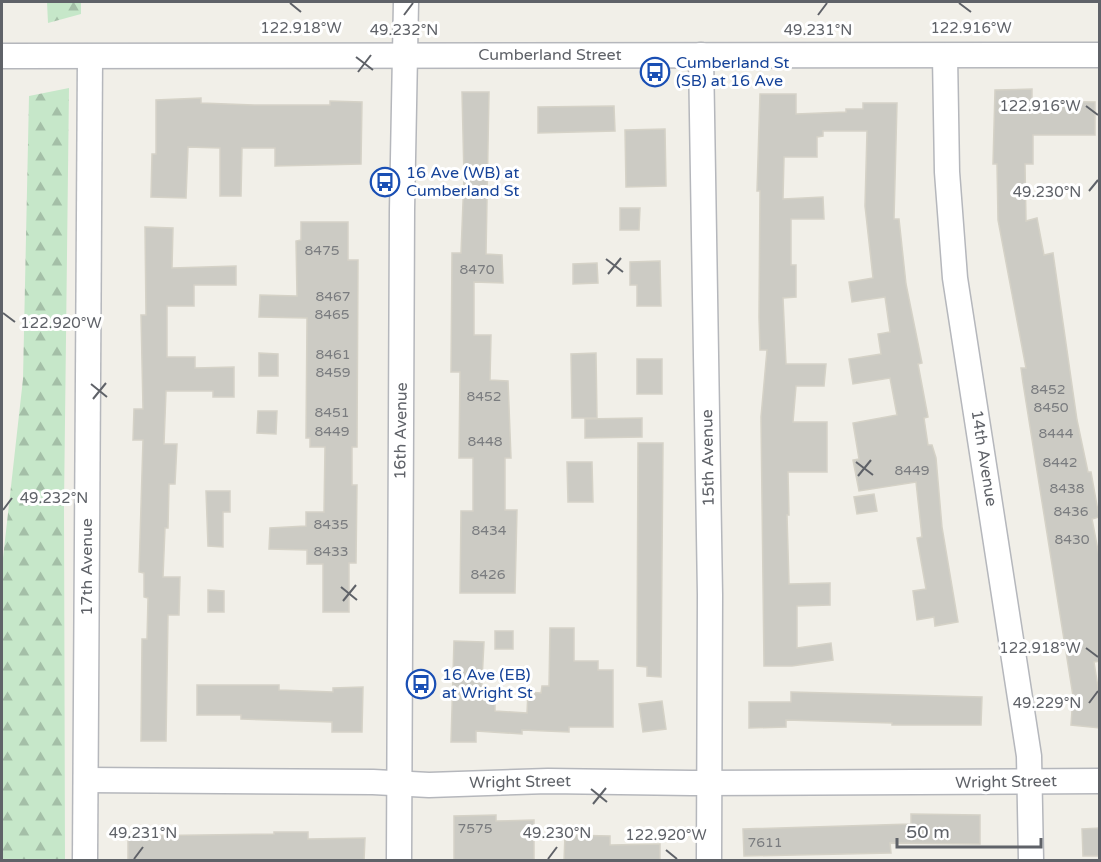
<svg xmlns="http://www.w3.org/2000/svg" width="1101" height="862" font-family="'Varela Round',sans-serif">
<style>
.forest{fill:url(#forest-firs)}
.building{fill:#cccbc4;stroke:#d5d2c7;stroke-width:1.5}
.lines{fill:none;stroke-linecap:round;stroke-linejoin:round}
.minor-casing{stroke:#b5b7bc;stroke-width:27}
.minor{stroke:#fff;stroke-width:24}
.ticks{fill:none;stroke:#5f6268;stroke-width:2}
.labels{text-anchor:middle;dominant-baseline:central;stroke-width:6;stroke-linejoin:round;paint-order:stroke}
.number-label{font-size:14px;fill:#7a7c7f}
.street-label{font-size:16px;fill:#5f6268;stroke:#fff}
.transit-label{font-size:16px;fill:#164399;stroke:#fff;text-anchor:start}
.ticks-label{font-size:15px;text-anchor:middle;fill:#5f6268;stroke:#fff;stroke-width:6;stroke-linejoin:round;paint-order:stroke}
</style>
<defs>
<pattern id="forest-firs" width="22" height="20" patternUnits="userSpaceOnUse" patternTransform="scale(1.5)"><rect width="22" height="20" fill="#c6e7c9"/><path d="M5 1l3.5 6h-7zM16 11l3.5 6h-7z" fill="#a4bfa7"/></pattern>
</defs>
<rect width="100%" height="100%" fill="#f1efe8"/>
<!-- forest -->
<g class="forest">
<polygon points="47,2 81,2 81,14 48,23"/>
<polygon points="69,88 64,505 65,860 2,860 2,567 23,379 29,96"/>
</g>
<!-- building -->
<g class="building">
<polygon points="1032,89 1032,101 1095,102 1095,135 1033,135 1033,164 1025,164 1026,221 1037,218 1044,255 1053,253 1077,420 1088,472 1091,472 1099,517 1092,519 1100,561 1100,661 1094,662 1100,700 1100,728 1071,725 1073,696 1023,383 1021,368 1026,368 998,220 997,164 993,164 995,90"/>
<polygon points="462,92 489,92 486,254 502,255 503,283 474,282 474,335 491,335 490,380 508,381 511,458 505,458 505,510 517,510 515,593 460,593 461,511 473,511 473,458 459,458 460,372 451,372 452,253 461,253 464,177"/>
<polygon points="760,94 796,94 796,114 846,112 846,109 863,109 863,103 897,103 894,219 899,219 906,284 922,363 918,364 928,417 924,418 928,445 932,445 936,458 942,527 958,622 935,626 934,617 917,620 913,591 926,589 917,538 922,537 916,482 859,491 853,460 859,459 853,423 897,415 890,378 853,384 849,359 881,354 878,334 890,332 885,297 852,302 849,282 873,278 865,206 867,131 823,131 823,136 817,137 817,157 784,157 783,199 823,197 824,219 791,219 791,265 796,265 796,297 783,298 786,364 826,364 824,386 796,386 793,422 827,422 827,472 788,472 789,515 787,515 789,584 830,583 830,605 797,606 797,648 831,643 833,660 792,666 764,666 761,417 767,350 760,350 759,317 760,191 757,191"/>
<polygon points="201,98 201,103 254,105 330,105 330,101 362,102 361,164 275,166 275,148 242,148 241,196 220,196 220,148 188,147 186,198 151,197 152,154 156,154 156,100"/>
<polygon points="614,106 615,131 538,133 538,107"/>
<polygon points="665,129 666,186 626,187 625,130"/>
<polygon points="620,208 640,208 639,230 620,230"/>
<polygon points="301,222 348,222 348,260 358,260 357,447 352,447 352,485 357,485 356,563 349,563 349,612 323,612 323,564 307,564 307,550 269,549 270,528 306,526 306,512 324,512 325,447 310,447 310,438 306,438 307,318 259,317 260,295 297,296 296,241 301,240"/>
<polygon points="145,227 173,228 172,268 236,266 236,285 194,285 194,306 167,306 167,357 195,357 195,368 234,367 234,397 213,397 213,391 166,391 164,444 177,444 175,484 169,484 168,528 165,528 163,577 180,577 179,615 168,615 166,741 141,741 142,639 147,639 148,598 144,597 144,573 139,572 143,440 133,440 134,409 143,409 141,315 146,315"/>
<polygon points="660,261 661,306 637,306 637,285 630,285 630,262"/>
<polygon points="597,263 598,283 573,284 573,264"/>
<polygon points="259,353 278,354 278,376 259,376"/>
<polygon points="596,353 597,418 572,418 571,354"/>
<rect x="637" y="359" width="25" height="35"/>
<polygon points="258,411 277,411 276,434 257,433"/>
<polygon points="642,418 642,437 585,438 585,419"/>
<polygon points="638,443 663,443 661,677 647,676 647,667 637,666"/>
<polygon points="567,462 592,462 593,502 568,502"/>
<polygon points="206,491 230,491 230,512 223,512 223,547 208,546"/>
<polygon points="874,494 877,511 857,514 854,497"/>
<polygon points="208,590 224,591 224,612 208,612"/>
<polygon points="550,628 574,628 574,661 598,661 598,670 613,670 613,727 569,727 569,732 522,730 522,734 476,731 476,742 451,742 454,641 484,642 481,699 495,699 495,711 527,713 528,692 541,693 542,686 549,686"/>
<rect x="495" y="631" width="18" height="18"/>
<polygon points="197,685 279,685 279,690 333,692 333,688 363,687 362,732 332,732 332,722 241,719 241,715 197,715"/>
<polygon points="791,692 982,697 981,725 892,725 892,723 786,720 786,727 749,728 749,702 791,702"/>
<polygon points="662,701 666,729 643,732 639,704"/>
<polygon points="911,814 980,815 980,844 890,843 891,853 744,856 743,829 911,824"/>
<polygon points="496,815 496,821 534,820 534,861 454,861 454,816"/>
<polygon points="1100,828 1100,856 1083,856 1082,829"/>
<polygon points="274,832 308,832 308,839 365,838 364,861 128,861 128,836 274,834"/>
<polygon points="565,835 610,836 610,845 660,844 660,861 564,861"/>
</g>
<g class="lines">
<!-- minor casing -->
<g class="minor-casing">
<g id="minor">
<polyline points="701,55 710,595 709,860"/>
<polyline points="2,56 1100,55"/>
<polyline points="945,56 947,172 955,278 1029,756 1031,860"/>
<polyline points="86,780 373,782 429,785 548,781 692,783 1100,781"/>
<polyline points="85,860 90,57"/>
<polyline points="399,860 402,210 406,2"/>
</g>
</g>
<!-- minor -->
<use href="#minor" class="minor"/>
</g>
<!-- ticks -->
<path class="ticks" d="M290 3 301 12M959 3 971 12M404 15 413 3M818 15 827 3M356 57 373 70M358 72 371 55M1086 106 1098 115M1089 191 1098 180M606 259 623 272M608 274 621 258M3 313 15 322M91 384 107 397M93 399 106 383M856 462 873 475M858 476 871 460M3 510 12 498M341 587 357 600M343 601 356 585M1086 648 1098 657M1089 703 1098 691M591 789 607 802M593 804 606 788M666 850 677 859M134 859 143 847M548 859 557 847"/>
<!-- icons -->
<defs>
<g id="bus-ring" transform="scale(1.5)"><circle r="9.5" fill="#fff" stroke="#1a4fb4" stroke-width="1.5"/><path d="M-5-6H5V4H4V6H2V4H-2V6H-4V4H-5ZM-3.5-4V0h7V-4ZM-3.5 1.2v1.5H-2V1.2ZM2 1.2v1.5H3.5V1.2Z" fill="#1a4fb4"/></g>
</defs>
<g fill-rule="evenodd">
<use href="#bus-ring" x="655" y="72"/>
<use href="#bus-ring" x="385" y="182"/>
<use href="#bus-ring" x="421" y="684"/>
</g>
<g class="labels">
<!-- number labels -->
<g class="number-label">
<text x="322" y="250">8475</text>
<text x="477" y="269">8470</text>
<text x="333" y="296">8467</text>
<text x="332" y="314">8465</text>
<text x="333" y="354">8461</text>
<text x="333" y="372">8459</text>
<text x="1048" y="389">8452</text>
<text x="484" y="396">8452</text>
<text x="1051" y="407">8450</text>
<text x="332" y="412">8451</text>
<text x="332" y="431">8449</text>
<text x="1056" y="433">8444</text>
<text x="485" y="441">8448</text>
<text x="1060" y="462">8442</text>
<text x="912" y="470">8449</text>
<text x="1067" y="488">8438</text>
<text x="1071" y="511">8436</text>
<text x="331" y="524">8435</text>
<text x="489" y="530">8434</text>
<text x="1072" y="539">8430</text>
<text x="331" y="551">8433</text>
<text x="488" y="574">8426</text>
<text x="475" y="828">7575</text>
<text x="765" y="842">7611</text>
</g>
<!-- street labels -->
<g class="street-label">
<text x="550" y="55">Cumberland Street</text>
<text transform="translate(401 431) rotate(-89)">16th Avenue</text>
<text transform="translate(708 458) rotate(-91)">15th Avenue</text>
<text transform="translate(984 458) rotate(81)">14th Avenue</text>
<text transform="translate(87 567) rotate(-90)">17th Avenue</text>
<text transform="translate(520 782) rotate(-1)">Wright Street</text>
<text transform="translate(1006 782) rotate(-1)">Wright Street</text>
</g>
<!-- transit labels -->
<g class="transit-label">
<text x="676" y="63">Cumberland St<tspan x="676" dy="18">(SB) at 16 Ave</tspan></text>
<text x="406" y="173">16 Ave (WB) at<tspan x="406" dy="18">Cumberland St</tspan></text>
<text x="442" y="675">16 Ave (EB)<tspan x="442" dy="18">at Wright St</tspan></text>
</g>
</g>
<g class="ticks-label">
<text x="301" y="33">122.918°W</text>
<text x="971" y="33">122.916°W</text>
<text x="404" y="35">49.232°N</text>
<text x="818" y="35">49.231°N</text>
<text x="1040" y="111">122.916°W</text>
<text x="1047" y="197">49.230°N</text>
<text x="61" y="328">122.920°W</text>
<text x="54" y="503">49.232°N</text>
<text x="1040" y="653">122.918°W</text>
<text x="1047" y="708">49.229°N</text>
<text x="143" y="838">49.231°N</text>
<text x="557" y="838">49.230°N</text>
<text x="666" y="840">122.920°W</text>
</g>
<!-- border -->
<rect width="1101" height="862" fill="none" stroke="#5f6268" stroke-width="6"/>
<!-- scale -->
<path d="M897 838v9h144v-9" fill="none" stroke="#5f6268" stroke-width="3"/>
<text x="906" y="838" font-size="18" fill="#5f6268" stroke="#ffffff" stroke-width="4.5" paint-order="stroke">50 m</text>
</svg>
